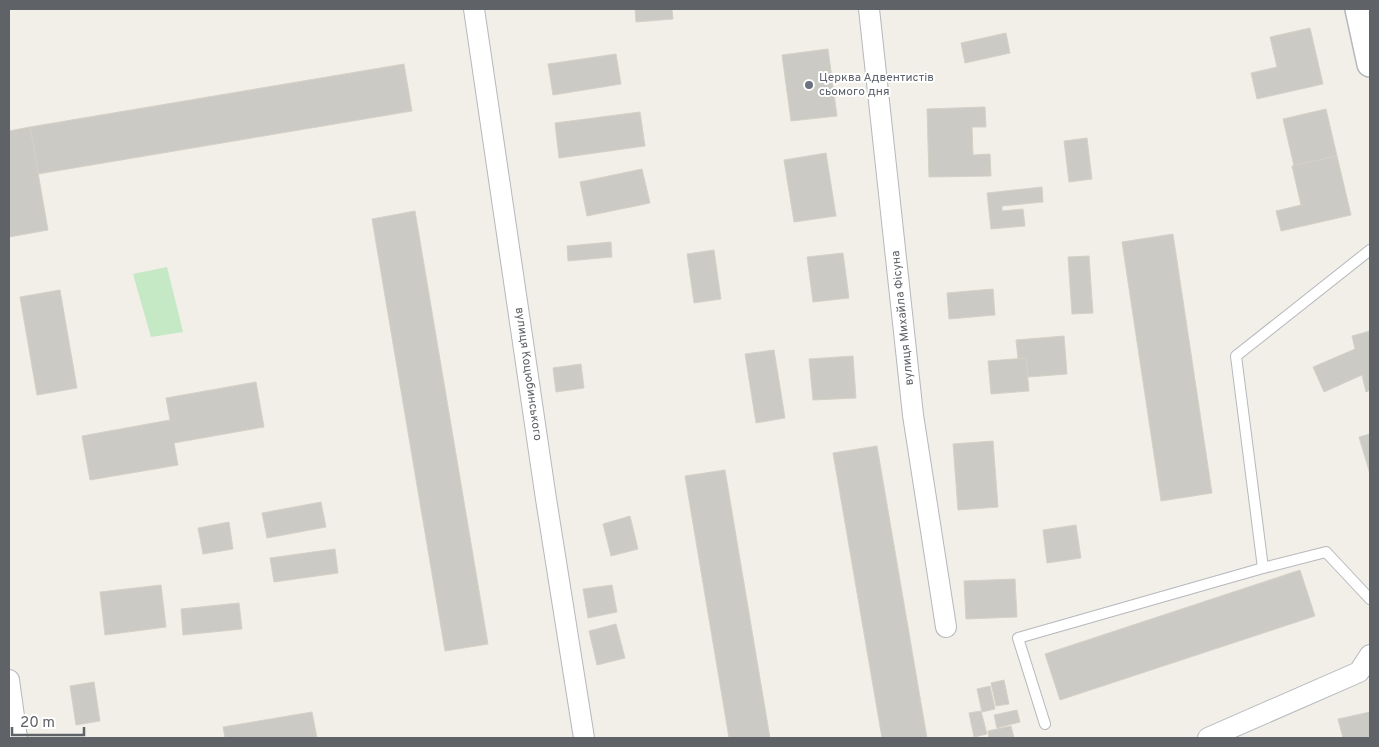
<svg xmlns="http://www.w3.org/2000/svg" width="1379" height="747" font-family="Overpass,sans-serif">
<style>
.green{fill:#c5e8c5}
.building{fill:#cccac5;stroke:#d6d1c6}
.lines{fill:none;stroke-linecap:round;stroke-linejoin:round}
.service-casing{stroke:#b5b8bc;stroke-width:12}
.minor-casing{stroke:#b5b8bc;stroke-width:22}
.tertiary-casing{stroke:#b5b8bc;stroke-width:28}
.service{stroke:#fff;stroke-width:10}
.minor{stroke:#fff;stroke-width:20}
.tertiary{stroke:#fff;stroke-width:25}
.worship-dot{fill:#6b7280;stroke:#fff;stroke-width:2}
.labels{text-anchor:middle;dominant-baseline:central;stroke-width:4;stroke-linejoin:round;paint-order:stroke}
.worship-label{font-size:12px;fill:#5b616d;stroke:#fff;text-anchor:start}
.street-label{font-size:12px;fill:#5f6368;stroke:#fff}
</style>
<rect width="100%" height="100%" fill="#f1efe8"/>
<!-- green -->
<polygon class="green" points="167,267 183,332 151,337 133,274"/>
<!-- building -->
<g class="building">
<polygon points="635,9 672,9 673,19 636,22"/>
<polygon points="1310,28 1323,84 1257,99 1251,73 1277,67 1270,37"/>
<polygon points="1006,33 1010,53 965,63 961,43"/>
<polygon points="828,49 837,116 791,121 782,55"/>
<polygon points="616,54 621,84 553,95 548,64"/>
<polygon points="404,64 412,111 38,174 30,127"/>
<polygon points="985,107 986,127 972,127 973,155 990,154 991,176 929,177 927,109"/>
<polygon points="1326,109 1337,156 1294,166 1283,119"/>
<polygon points="640,112 645,146 559,158 555,123"/>
<polygon points="30,127 48,230 9,237 9,131"/>
<polygon points="1087,138 1092,179 1069,182 1064,141"/>
<polygon points="826,153 836,216 794,222 784,160"/>
<polygon points="1337,156 1351,215 1281,231 1276,211 1301,205 1292,166"/>
<polygon points="642,169 650,203 587,216 580,182"/>
<polygon points="1042,187 1043,202 1002,206 1002,211 1023,209 1025,226 991,229 987,193"/>
<polygon points="415,211 488,644 445,651 372,219"/>
<polygon points="1173,234 1212,493 1161,501 1122,242"/>
<polygon points="611,242 612,257 568,261 567,246"/>
<polygon points="714,250 721,299 694,303 687,254"/>
<polygon points="843,253 849,298 813,302 807,257"/>
<polygon points="1089,256 1093,313 1072,314 1068,257"/>
<polygon points="993,289 995,315 949,319 947,293"/>
<polygon points="60,290 77,388 37,395 20,297"/>
<polygon points="1370,331 1370,390 1366,392 1362,375 1324,392 1313,367 1355,349 1352,336"/>
<polygon points="1064,336 1067,374 1028,377 1026,358 1018,359 1016,340"/>
<polygon points="774,350 785,418 756,423 745,354"/>
<polygon points="853,356 856,398 813,400 809,359"/>
<polygon points="1026,358 1029,391 991,394 988,361"/>
<polygon points="581,364 584,388 556,392 553,368"/>
<polygon points="256,382 264,427 174,443 178,465 90,480 82,436 170,420 166,398"/>
<polygon points="1370,434 1370,474 1359,437"/>
<polygon points="993,441 998,507 958,510 953,444"/>
<polygon points="877,446 927,738 882,738 833,453"/>
<polygon points="725,470 770,738 729,738 685,476"/>
<polygon points="321,502 326,527 267,538 262,513"/>
<polygon points="630,516 638,549 611,556 603,524"/>
<polygon points="229,522 233,549 203,554 198,528"/>
<polygon points="1076,525 1081,558 1047,563 1043,530"/>
<polygon points="335,549 338,573 274,582 270,558"/>
<polygon points="1300,570 1315,616 1060,700 1045,654"/>
<polygon points="1015,579 1017,617 966,619 964,581"/>
<polygon points="161,585 166,627 105,635 100,592"/>
<polygon points="612,585 617,612 588,618 583,589"/>
<polygon points="239,603 242,629 183,635 181,609"/>
<polygon points="616,624 625,658 597,665 589,631"/>
<polygon points="1004,680 1009,704 996,706 991,683"/>
<polygon points="94,682 100,721 76,725 70,686"/>
<polygon points="990,686 995,709 982,712 977,689"/>
<polygon points="1017,710 1020,722 997,728 994,715"/>
<polygon points="981,711 987,734 974,737 969,713"/>
<polygon points="312,712 317,738 225,738 223,727"/>
<polygon points="1370,712 1370,738 1343,738 1338,719"/>
<polygon points="1011,726 1014,738 989,738 988,731"/>
</g>
<g class="lines">
<!-- service casing -->
<g class="service-casing">
<g id="service">
<polyline points="1263,568 1236,356 1370,250"/>
<polyline points="1045,724 1018,638 1263,568 1326,552 1370,599"/>
</g>
</g>
<!-- minor casing -->
<g class="minor-casing">
<g id="minor">
<polyline points="474,9 546,499 584,738"/>
<polyline points="869,9 913,415 946,627"/>
<polyline points="9,680 17,738"/>
<polyline points="1208,738 1359,672 1370,655"/>
</g>
</g>
<!-- tertiary casing -->
<g class="tertiary-casing">
<polyline id="tertiary" points="1358,9 1370,64"/>
</g>
<!-- service -->
<use href="#service" class="service"/>
<!-- minor -->
<use href="#minor" class="minor"/>
<!-- tertiary -->
<use href="#tertiary" class="tertiary"/>
</g>
<!-- markers -->
<circle class="worship-dot" cx="809" cy="85" r="5"/>
<g class="labels">
<!-- worship labels -->
<g class="worship-label">
<text x="819" y="78">Церква Адвентистів<tspan x="819" dy="14">сьомого дня</tspan></text>
</g>
<!-- street labels -->
<g class="street-label">
<text transform="translate(903 318) rotate(-96)">вулиця Михайла Фісуна</text>
<text transform="translate(528 374) rotate(82)">вулиця Коцюбинського</text>
</g>
</g>
<!-- border -->
<rect width="1379" height="747" fill="none" stroke="#5f6368" stroke-width="20"/>
<!-- scale -->
<path d="M12 727v8h72v-8" fill="none" stroke="#5f6368" stroke-width="2.5"/>
<text x="20" y="727" font-size="15" fill="#5f6368" stroke="#ffffff" stroke-width="4" paint-order="stroke">20 m</text>
</svg>
